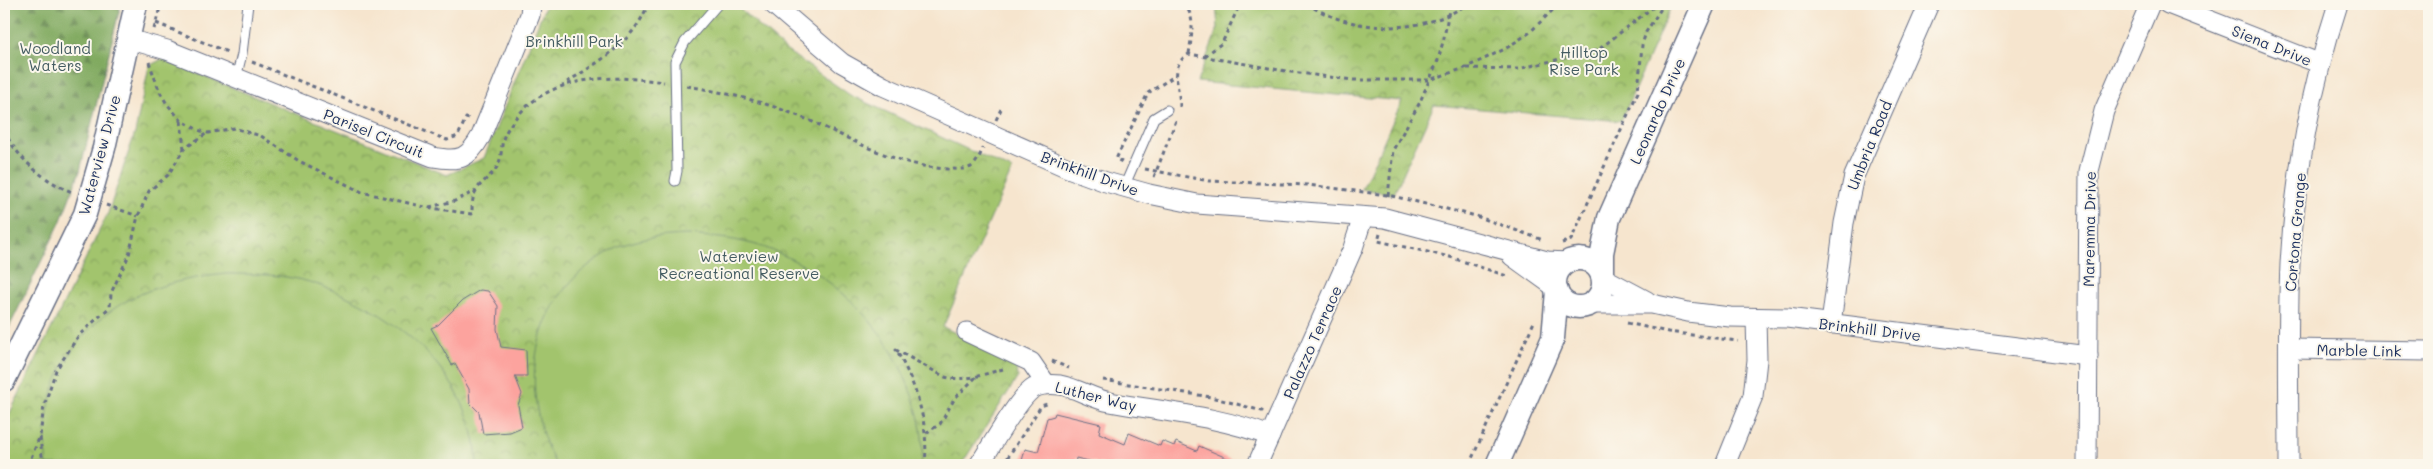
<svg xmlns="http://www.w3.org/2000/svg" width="2433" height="469" font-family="Mali,sans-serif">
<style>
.forest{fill:url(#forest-firs);stroke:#4e6c5f}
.park{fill:url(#park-crowns);stroke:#5e7a66}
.pitch{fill:#a2c46d;stroke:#5e7a66}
.building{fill:#fca39e}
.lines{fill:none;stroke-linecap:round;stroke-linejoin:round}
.service-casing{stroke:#686f85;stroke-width:11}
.minor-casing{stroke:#686f85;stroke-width:21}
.tertiary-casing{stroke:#686f85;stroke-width:25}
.path{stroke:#686f85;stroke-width:3;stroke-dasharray:4 4;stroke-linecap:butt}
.service{stroke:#fff;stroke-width:9}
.minor{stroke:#fff;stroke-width:19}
.tertiary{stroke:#fff;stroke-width:22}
.labels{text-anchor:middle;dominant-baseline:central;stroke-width:4;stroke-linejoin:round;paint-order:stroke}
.park-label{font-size:15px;fill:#445c62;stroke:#fbf7ec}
.street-label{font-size:15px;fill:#1b2f5e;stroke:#fbf7ec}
</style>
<defs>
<pattern id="forest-firs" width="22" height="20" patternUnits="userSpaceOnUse" patternTransform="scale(1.25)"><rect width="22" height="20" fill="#81aa60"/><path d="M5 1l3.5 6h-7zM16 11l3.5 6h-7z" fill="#698b52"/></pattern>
<pattern id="park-crowns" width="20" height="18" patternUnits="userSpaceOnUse" patternTransform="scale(1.25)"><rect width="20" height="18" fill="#a2c46d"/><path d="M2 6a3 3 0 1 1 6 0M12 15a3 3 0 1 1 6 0" fill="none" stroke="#83a05d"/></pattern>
</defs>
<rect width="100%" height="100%" fill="#fbf7ec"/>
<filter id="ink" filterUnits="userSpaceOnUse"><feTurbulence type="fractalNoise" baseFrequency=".02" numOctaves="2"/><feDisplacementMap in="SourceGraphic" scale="10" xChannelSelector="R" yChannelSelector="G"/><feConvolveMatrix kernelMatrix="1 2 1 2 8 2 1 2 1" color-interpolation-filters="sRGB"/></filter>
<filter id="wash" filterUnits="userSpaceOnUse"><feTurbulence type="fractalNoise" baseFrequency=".0096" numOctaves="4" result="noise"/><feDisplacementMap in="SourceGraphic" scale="20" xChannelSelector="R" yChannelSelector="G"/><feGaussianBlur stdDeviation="1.12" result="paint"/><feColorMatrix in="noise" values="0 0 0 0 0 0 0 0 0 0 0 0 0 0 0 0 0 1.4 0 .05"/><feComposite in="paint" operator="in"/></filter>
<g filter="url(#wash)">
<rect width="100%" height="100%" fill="#f6e5ce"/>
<!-- forest -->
<polygon class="forest" points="4,4 121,4 80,171 60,223 4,338"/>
<!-- park -->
<g class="park">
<polygon points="546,4 734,4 787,51 850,95 1012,170 943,327 1015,362 1018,377 961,465 4,465 4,425 108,213 135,133 149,66 162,59 447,175 484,158"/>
<polygon points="1216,4 1672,4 1621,121 1434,105 1394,194 1362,189 1402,101 1197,82 1218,28"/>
</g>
<!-- pitch -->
<g class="pitch">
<path d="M688 235C713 237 739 239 763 247 829 270 884 322 909 387 918 411 926 439 921 465H556C516 389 530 294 611 251 634 238 662 236 688 235Z"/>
<path d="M226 274C253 274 280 274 306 281 388 305 475 373 477 465H47C37 389 75 319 148 291 173 281 199 277 226 274Z"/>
</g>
<g id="blocks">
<!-- building -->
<g class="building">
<polygon points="480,290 488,291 498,306 497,329 501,347 526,350 527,376 515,376 522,394 518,405 522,427 510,432 483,434 479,412 470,403 469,389 455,364 452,365 431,328 438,325 462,301"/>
<polygon points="1055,413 1101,424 1099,433 1125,444 1129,433 1160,446 1162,441 1174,446 1176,442 1197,451 1199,446 1243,465 1106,465 1076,458 1075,465 1021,465 1025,449 1038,452 1047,418 1054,416"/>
</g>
</g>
</g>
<g filter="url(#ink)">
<use href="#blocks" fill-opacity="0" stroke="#686f85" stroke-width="1"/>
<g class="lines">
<!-- service casing -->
<g class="service-casing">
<g id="service">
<polyline points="236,78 242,54 248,4"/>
<polyline points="675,181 677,171 675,62 685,42 718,4"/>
<polyline points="1124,187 1154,118 1167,110"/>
</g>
</g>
<!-- minor casing -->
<g class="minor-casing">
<g id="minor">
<polyline points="773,4 842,63 883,86 1068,168 1106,182 1149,194 1197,204 1385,218 1547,261 1567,262"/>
<polyline points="2168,4 2321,64"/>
<path d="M128 39 167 50 433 157C460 162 468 159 481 136L530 15 531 4"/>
<polyline points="1512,256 1555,287"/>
<polyline points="1602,277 1647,301"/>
<polyline points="1591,304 1652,304 1688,312 1730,317 1787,318 2088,356"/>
<polyline points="1831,324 1844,223 1854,176 1929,4"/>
<polyline points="967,332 1031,362 1046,384"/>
<polyline points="2289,349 2429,351"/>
<path d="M979 465C990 449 1019 396 1034 388 1042 384 1051 384 1060 385 1077 388 1093 399 1110 402 1164 412 1218 416 1270 436"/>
<polyline points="1257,465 1353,248 1363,217"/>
<polyline points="1725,465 1753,396 1757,360 1756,318"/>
<polyline points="2087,465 2089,171 2104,111 2150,4"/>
<path d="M2289 465C2289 398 2287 331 2290 264 2295 176 2311 87 2338 4"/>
</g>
</g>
<!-- tertiary casing -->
<g class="tertiary-casing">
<g id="tertiary">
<circle cx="1579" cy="283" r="24"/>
<polyline points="1602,274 1602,253 1609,218 1704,4"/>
<polyline points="4,380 85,214 104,148 136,4"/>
<polyline points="1497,465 1553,338 1557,291"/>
</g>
</g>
<!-- path -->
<g class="path">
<path d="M1183 4C1197 15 1191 38 1189 54"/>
<path d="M1307 4C1353 33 1422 36 1467 4"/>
<polyline points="1729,4 1730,4"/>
<polyline points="156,23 230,53"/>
<polyline points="154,29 161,4"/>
<polyline points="1205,56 1222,43 1240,4"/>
<polyline points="4,57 6,66 4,98"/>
<path d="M149 62 159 90 167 104 181 120 198 130 208 133 234 128 261 136 299 161 362 192 425 207 472 214C472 207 472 197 476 191 481 181 493 176 498 165 503 155 500 142 506 132 540 74 606 74 664 82"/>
<polyline points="252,62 447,140 458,136 466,118 470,119"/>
<polyline points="1467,68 1518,69 1598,50 1657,4 1662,6"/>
<path d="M567 82C599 62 635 41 648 4"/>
<path d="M687 86C722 92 758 100 791 113 844 133 890 166 948 169 955 169 964 170 971 167 977 163 980 155 983 148"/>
<path d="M1180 107C1180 88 1168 65 1189 54L1291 72 1353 80H1429L1465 68 1505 49 1529 33 1559 4"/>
<polyline points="996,120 1001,109"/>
<polyline points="181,121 184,149"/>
<path d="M4 131C18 159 44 181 72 192"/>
<polyline points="1122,162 1116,159 1148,93 1176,75"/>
<polyline points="1145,169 1209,181 1307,185 1388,195 1476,216 1543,240"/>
<polyline points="1154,177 1177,118"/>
<polyline points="1388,196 1393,150 1419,104 1438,60 1444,38 1450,4"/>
<polyline points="106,205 138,216"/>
<polyline points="429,207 455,201 475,191"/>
<polyline points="1380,234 1378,241 1450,257 1507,276"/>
<polyline points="1562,243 1571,240 1638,92 1642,45 1646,32 1664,4"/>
<polyline points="1627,323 1668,332 1738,341"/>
<polyline points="1052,361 1069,368"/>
<polyline points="1103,380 1211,397 1262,411 1262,410"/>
<polyline points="926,433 940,424 955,398 976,377"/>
<polyline points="40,437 43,465"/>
<polyline points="28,465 40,436 44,406 56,370 79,335 110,307 111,293 129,255 138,216 149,191 168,175 184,149 207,133"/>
<path d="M925 465C929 424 917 386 896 350L945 377C965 382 984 374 1003 369"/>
<polyline points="1003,465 1041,406 1050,403"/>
<polyline points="1469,465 1534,322"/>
</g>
<!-- service -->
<use href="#service" class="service"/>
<!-- minor -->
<use href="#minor" class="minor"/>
<!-- tertiary -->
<use href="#tertiary" class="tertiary"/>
</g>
</g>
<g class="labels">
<!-- park labels -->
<g class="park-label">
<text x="574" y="41">Brinkhill Park</text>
<text x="55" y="48">Woodland<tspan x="55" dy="17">Waters</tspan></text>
<text x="1584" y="52">Hilltop<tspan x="1584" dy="17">Rise Park</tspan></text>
<text x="739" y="256">Waterview<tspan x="739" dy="17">Recreational Reserve</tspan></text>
</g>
<!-- street labels -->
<g class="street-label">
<text transform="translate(2272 45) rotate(22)">Siena Drive</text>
<text transform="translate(1657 111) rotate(-66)">Leonardo Drive</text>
<text transform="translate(374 133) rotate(22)">Parisel Circuit</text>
<text transform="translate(1869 145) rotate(-68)">Umbria Road</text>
<text transform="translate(99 155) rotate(-75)">Waterview Drive</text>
<text transform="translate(1090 173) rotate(20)">Brinkhill Drive</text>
<text transform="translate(2089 229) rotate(-89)">Maremma Drive</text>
<text transform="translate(2295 232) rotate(-85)">Cortona Grange</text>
<text transform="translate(1870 329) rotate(7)">Brinkhill Drive</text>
<text transform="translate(1312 342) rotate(-66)">Palazzo Terrace</text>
<text transform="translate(2359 350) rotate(1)">Marble Link</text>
<text transform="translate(1096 396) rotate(14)">Luther Way</text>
</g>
</g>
<!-- margin -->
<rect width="2433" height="469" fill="none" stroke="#fbf7ec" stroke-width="20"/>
</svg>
